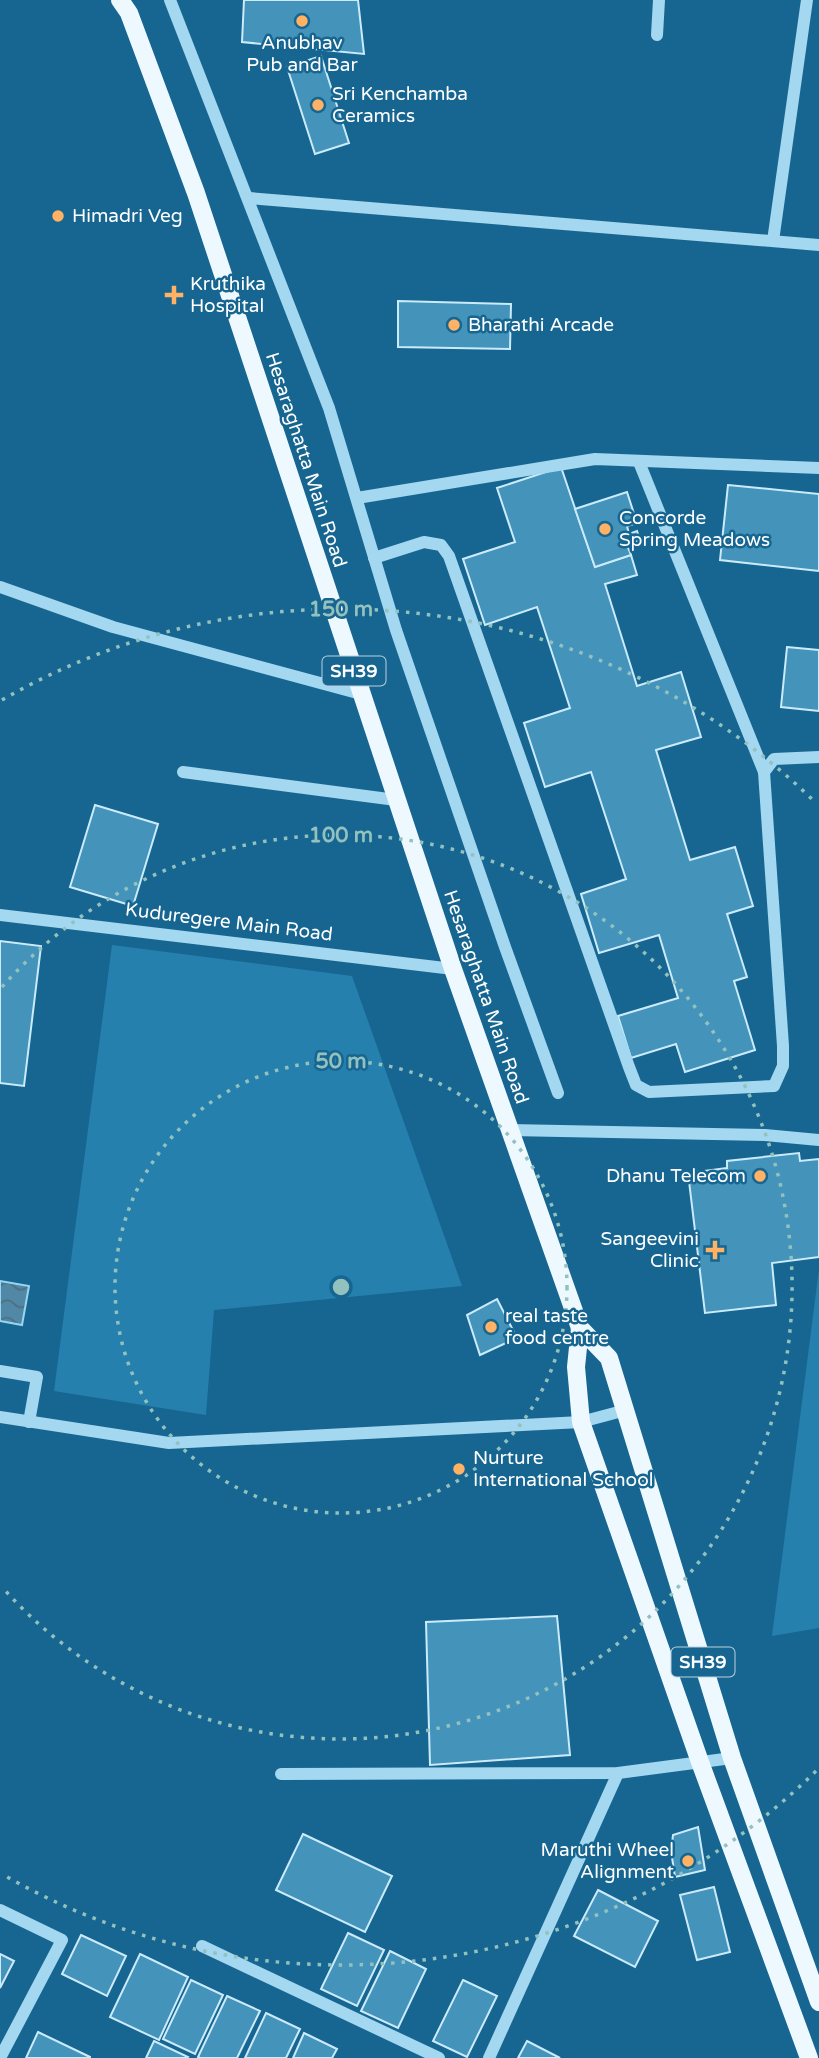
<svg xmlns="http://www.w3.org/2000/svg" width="819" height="2058" font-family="'Varela Round',sans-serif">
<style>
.grass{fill:#2680ae}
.water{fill:url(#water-waves);stroke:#97d5f3;stroke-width:2}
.building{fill:#4493bb;stroke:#cbebfb;stroke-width:2}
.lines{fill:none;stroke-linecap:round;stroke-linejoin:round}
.minor{stroke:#a4d7f0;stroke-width:12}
.major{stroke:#eef8ff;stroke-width:18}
.ring{fill:none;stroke:#93c1be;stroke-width:3.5;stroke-dasharray:3.5 7}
.poi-dot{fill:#ffb164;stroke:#166691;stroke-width:2.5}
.labels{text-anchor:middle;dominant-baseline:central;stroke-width:5;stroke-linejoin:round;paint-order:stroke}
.shield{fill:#166691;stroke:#b9d1de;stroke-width:2}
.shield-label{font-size:18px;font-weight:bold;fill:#fff}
.poi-label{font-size:19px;fill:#fff;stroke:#166691;text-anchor:start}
.street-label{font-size:19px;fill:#fff;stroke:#166691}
.centre{fill:#93c1be;stroke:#166691;stroke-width:3.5}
.ring-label{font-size:21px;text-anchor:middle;font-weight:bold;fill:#93c1be;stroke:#166691;stroke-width:5;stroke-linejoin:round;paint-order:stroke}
</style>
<defs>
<pattern id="water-waves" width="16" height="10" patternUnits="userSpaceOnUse" patternTransform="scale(1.75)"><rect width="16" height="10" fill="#5088a5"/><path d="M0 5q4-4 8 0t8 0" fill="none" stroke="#4e7081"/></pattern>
</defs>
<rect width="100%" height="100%" fill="#166691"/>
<!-- grass -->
<g class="grass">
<polygon points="112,945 352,976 462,1286 214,1310 206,1415 54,1391"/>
<polygon points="819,1269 819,1628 772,1636"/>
</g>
<!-- water -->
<polygon class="water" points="0,1281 29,1286 22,1325 0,1321"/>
<!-- building -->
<g class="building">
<polygon points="244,0 358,0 364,54 242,42"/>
<polygon points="321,56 349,143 315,154 287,67"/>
<polygon points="398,301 511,304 510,349 398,347"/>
<polygon points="561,467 595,567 631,555 637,575 605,584 637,686 681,672 701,737 656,750 690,860 735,847 753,906 727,914 747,977 734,981 755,1050 685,1072 676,1044 631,1058 618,1016 678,998 659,935 599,953 581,894 626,879 591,772 545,787 524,723 570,708 537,607 485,625 463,559 515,542 497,488"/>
<polygon points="728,485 819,494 819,571 720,560"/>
<polygon points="627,492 637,523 627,526 629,534 637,531 640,540 627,545 631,555 595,567 575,509"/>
<polygon points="787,647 819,650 819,711 781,707"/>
<polygon points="95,805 158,824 133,906 70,887"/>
<polygon points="0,941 41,946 24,1086 0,1083"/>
<polygon points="799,1153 800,1161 819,1159 819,1257 772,1263 776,1305 705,1313 688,1173 727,1168 727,1161"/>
<polygon points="497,1299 517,1338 480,1355 467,1315"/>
<polygon points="557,1616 570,1755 430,1765 426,1622"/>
<polygon points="698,1827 705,1870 675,1877 671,1851 673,1835"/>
<polygon points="303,1834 392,1876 365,1932 276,1890"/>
<polygon points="714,1887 730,1952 697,1960 680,1895"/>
<polygon points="598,1890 658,1921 635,1967 574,1936"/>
<polygon points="348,1933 384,1950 357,2006 321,1989"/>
<polygon points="81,1935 126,1956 107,1996 62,1974"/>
<polygon points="390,1951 426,1969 398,2028 361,2011"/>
<polygon points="0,1954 14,1961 0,1988"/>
<polygon points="140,1954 188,1977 159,2040 110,2017"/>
<polygon points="191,1980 223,1995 195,2054 163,2039"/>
<polygon points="463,1980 497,1996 467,2057 433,2041"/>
<polygon points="227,1996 260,2011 237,2058 200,2058 198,2057"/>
<polygon points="266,2013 300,2029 286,2058 245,2058"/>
<polygon points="38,2032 90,2057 90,2058 26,2058"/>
<polygon points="304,2033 337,2049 332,2058 293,2058"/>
<polygon points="154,2041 188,2057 187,2058 146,2058"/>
<polygon points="527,2041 560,2058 518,2058"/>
</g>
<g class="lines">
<!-- minor -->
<g class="minor">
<polyline points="170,0 329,408 396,630 505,947 558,1093"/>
<polyline points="657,35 659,0"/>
<polyline points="249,198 819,245"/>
<polyline points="773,241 807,0"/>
<polyline points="639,462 764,772"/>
<polyline points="357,498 595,459 819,468"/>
<polyline points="374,558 424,542 441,545 449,556 629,1067 636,1085 649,1092 774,1086 783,1066 783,1046 764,772 774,759 819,757"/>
<polyline points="0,587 113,627 361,694"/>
<polyline points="183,772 396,800"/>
<polyline points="0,915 453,969"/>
<polyline points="510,1130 765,1135 819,1140"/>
<polyline points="0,1371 37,1377 29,1422"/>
<polyline points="0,1417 169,1443 581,1422 626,1410"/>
<polyline points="281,1774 618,1773 732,1758"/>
<polyline points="0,1910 62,1940 0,2058"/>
<polyline points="202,1946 439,2058"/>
<polyline points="489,2058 618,1773"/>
</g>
<!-- major -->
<g class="major">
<polyline points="120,0 129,13 196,193 453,969 580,1328 609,1358 732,1758 819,2002"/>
<polyline points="580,1328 576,1367 581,1422 700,1762 809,2058"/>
</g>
</g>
<!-- distance rings -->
<g class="ring">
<circle cx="341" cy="1287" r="226"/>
<path d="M2 987A452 452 0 1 1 2 1587"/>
<path d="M816 1771A678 678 0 0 1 2 1874M2 700A678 678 0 0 1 816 803"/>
</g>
<!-- markers -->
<g class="poi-dot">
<circle cx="302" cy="21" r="7"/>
<circle cx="318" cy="105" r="7"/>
<circle cx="58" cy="216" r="7"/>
<path d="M170.5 284.5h7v7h7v7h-7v7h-7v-7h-7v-7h7z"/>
<circle cx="454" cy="325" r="7"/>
<circle cx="605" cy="529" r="7"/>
<circle cx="760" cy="1176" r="7"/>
<path d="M711.5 1239.5h7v7h7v7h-7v7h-7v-7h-7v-7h7z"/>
<circle cx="491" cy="1327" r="7"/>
<circle cx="459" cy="1469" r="7"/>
<circle cx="688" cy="1861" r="7"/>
</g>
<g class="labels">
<!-- shield labels -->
<g class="shield">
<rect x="322.5" y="656.5" width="63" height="29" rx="5"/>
<rect x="671.5" y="1647.5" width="63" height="29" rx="5"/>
</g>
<g class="shield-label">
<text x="354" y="671">SH39</text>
<text x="703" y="1662">SH39</text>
</g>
<!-- poi labels -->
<g class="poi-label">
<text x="302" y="43" text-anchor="middle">Anubhav<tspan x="302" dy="22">Pub and Bar</tspan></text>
<text x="332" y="94">Sri Kenchamba<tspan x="332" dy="22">Ceramics</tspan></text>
<text x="72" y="216">Himadri Veg</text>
<text x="190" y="284">Kruthika<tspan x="190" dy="22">Hospital</tspan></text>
<text x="468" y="325">Bharathi Arcade</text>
<text x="619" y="518">Concorde<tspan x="619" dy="22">Spring Meadows</tspan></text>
<text x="746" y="1176" text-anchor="end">Dhanu Telecom</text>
<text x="699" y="1239" text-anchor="end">Sangeevini<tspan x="699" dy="22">Clinic</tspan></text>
<text x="505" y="1316">real taste<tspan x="505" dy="22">food centre</tspan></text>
<text x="473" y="1458">Nurture<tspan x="473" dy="22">International School</tspan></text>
<text x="674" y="1850" text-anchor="end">Maruthi Wheel<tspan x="674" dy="22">Alignment</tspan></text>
</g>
<!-- street labels -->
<g class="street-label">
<text transform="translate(306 460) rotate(72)">Hesaraghatta Main Road</text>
<text transform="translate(229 922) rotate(7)">Kuduregere Main Road</text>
<text transform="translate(486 997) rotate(71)">Hesaraghatta Main Road</text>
</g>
</g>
<circle cx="341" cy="1287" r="10" class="centre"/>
<g class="ring-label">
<text x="341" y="616">150 m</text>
<text x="341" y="842">100 m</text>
<text x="341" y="1068">50 m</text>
</g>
</svg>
